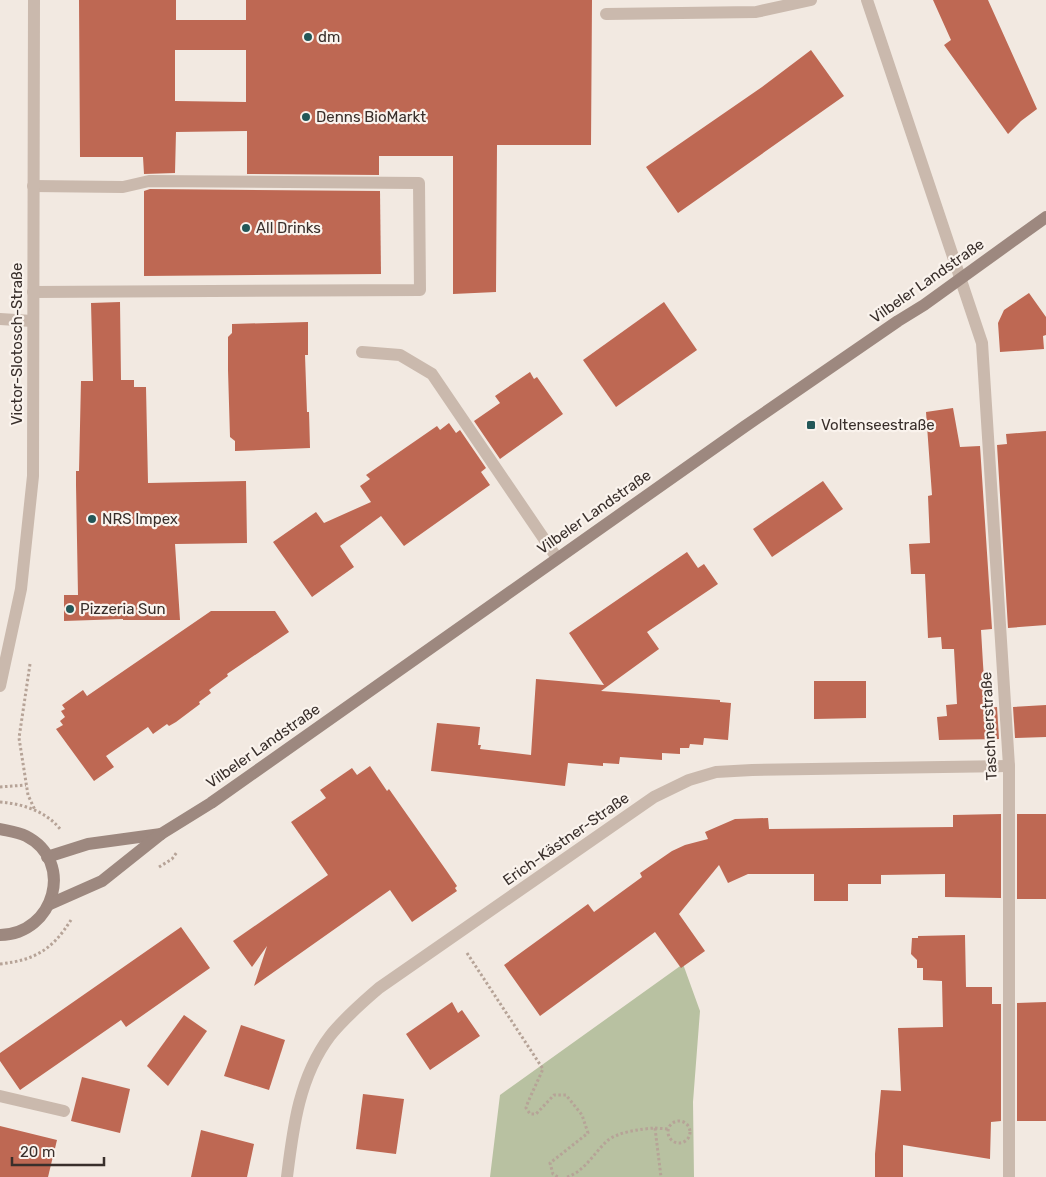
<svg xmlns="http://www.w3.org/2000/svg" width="1046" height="1177" font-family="Rubik,sans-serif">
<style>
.green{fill:#b8c1a1}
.building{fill:#be6853;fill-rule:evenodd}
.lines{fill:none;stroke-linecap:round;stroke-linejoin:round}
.path{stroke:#b6a397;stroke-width:3;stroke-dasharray:2.5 2.5;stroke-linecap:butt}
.lane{stroke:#cab9ad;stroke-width:12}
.street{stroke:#cab9ad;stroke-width:12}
.secondary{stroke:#9d887f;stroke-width:12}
.poi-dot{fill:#235758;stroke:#faf3ed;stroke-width:2}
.labels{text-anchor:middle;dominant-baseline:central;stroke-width:4.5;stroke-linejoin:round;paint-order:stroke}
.poi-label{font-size:15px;fill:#392f2b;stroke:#faf3ed;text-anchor:start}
.street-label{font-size:15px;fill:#392f2b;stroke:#faf3ed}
</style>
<rect width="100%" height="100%" fill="#f2e9e1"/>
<!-- green -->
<polygon class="green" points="683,964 700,1011 693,1102 694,1177 490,1177 500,1095"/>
<!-- building -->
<g class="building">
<path d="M79 0H176V20H246V0H592L591 145H497L496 292 453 294V156H379V175L247 174V131L176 132 175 173 144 174 143 157H80ZM175 50H246V102L175 101Z"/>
<polygon points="933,0 988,0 1037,109 1021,121 1008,134 944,45 951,40"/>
<polygon points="811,50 844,96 678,213 646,167 762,87"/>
<polygon points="150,189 380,191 381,274 144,276 144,191"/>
<polygon points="1029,293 1046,317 1046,335 1043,336 1044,349 1000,352 998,323 1004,310"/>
<polygon points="120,302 121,380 134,380 134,387 146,387 148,483 246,481 247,543 175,544 180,620 123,620 123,619 64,621 64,595 78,595 76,485 76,471 79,471 81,381 93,381 91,303"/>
<polygon points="664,302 697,350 616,407 583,360"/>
<polygon points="308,322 308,355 305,355 306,384 307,412 309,412 310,448 235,451 235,441 230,437 228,370 228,337 232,333 232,324"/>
<polygon points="530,372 534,379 537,377 563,414 500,459 474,421 500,403 495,396"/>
<polygon points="953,408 960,447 980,446 992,629 981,630 983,664 986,708 997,707 999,739 939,740 937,717 947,716 946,705 957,704 954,649 942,649 941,637 928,638 925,574 911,574 909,544 930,543 928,496 932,495 926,412"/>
<polygon points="449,423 456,433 460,430 486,468 481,472 490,485 404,546 381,516 340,546 354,567 312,597 273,542 316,512 324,523 371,502 360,486 370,479 366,475 437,426 440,430"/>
<polygon points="1046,431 1046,625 1008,628 997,445 1007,444 1006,434"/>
<polygon points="823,481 843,509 772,557 753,529"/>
<polygon points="687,552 698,568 704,564 718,584 647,632 659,649 601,691 720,700 720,702 731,703 728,740 704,738 703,745 690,744 689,748 680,748 680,754 662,753 662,760 620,757 619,764 603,763 603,766 568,763 565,786 431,771 437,723 480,727 478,745 481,745 480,749 531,755 536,679 604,685 569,633"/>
<polygon points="211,611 275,611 289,632 227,674 228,676 209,690 211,693 199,702 200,704 176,722 169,726 167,724 153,734 148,727 106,756 114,767 94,781 56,729 63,725 60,721 65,717 61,711 65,709 62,705 83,690 87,696"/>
<polygon points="814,681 866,681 866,718 814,719"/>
<polygon points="1046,705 1046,737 1015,738 1013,707"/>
<polygon points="370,766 387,791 389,789 446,870 457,886 455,888 457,891 412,922 390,890 254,986 267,946 252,967 233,941 328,875 291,822 326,798 320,790 352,768 357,775"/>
<polygon points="1001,814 1001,898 945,897 945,874 881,875 881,884 848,884 848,901 814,901 814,874 748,874 728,883 719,865 679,914 705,951 681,968 655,932 540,1016 504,965 588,904 594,912 642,877 640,873 672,851 685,845 708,839 705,832 735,819 768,818 769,829 953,827 953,815"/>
<rect x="1017" y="814" width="29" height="85"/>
<polygon points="181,927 210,968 126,1027 121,1020 20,1090 0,1061 0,1053"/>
<polygon points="965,935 966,987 992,987 992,1004 1001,1004 1001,1121 991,1122 990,1159 903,1145 903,1177 875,1177 875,1154 881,1090 901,1091 898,1028 943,1027 942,981 923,980 923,968 917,968 917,960 911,954 912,938 918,938 918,936"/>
<polygon points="452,1002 458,1013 462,1010 480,1036 430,1070 406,1034"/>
<polygon points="1046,1002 1046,1121 1017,1121 1017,1003"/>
<polygon points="184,1015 207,1031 168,1086 147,1066"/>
<polygon points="241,1025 285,1040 269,1090 224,1076"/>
<polygon points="82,1077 130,1089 120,1133 71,1121"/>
<polygon points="363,1094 404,1099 396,1154 356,1149"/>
<polygon points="0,1126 57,1140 48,1177 0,1177"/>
<polygon points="201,1130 254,1144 247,1177 191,1177"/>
</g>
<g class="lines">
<!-- path -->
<g class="path">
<polyline points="30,664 19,738 28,795 35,810"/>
<polyline points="0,787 26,785"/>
<path d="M0 802C23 804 46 811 61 830"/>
<polyline points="159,867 172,859 177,852"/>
<polyline points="467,953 543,1069 528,1102 526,1108 530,1114 536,1114 554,1095 566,1095 582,1115 588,1133 550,1163 553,1174 558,1177"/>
<path d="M0 964C35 960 52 950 71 920"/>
<circle cx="679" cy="1132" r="11"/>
<polyline points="655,1128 668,1129"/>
<path d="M567 1177C584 1172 594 1153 607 1141 617 1132 641 1129 655 1128L661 1177"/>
</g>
<!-- lane -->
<g class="lane">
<polyline points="606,14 756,12 811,0"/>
<polyline points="33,292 420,290 419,183 149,181 123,187 33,186"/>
<polyline points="362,352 400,355 432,374 557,558"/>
<polyline points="0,1096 64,1111"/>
</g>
<!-- street -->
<g class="street">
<polyline points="867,0 982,343 1009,766 1009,1177"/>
<polyline points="0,319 32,321"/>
<polyline points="0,686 21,589 33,476 34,0"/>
<path d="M287 1177C293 1128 299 1077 330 1036 344 1018 362 1003 379 988L654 797 689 780 716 772 752 770 1009 766"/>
</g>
<!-- secondary -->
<g class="secondary">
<path d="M0 829C9 831 18 832 26 836 75 861 55 934 0 935"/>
<polyline points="47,857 88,844 161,834"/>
<polyline points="50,904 102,881 161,834 211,803 744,427 898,321 924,305 1046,217"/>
</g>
</g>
<!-- markers -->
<g class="poi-dot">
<circle cx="308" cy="37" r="5"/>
<circle cx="306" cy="117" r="5"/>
<circle cx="246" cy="228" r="5"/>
<rect x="806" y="420" width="10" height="10" rx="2.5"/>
<circle cx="92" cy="519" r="5"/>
<circle cx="70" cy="609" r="5"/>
</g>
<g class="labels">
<!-- poi labels -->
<g class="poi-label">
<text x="318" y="37">dm</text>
<text x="316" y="117">Denns BioMarkt</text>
<text x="256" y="228">All Drinks</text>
<text x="821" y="425">Voltenseestraße</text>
<text x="102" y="519">NRS Impex</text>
<text x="80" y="609">Pizzeria Sun</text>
</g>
<!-- street labels -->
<g class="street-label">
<text transform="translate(927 281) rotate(-35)">Vilbeler Landstraße</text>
<text transform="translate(17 344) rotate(-90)">Victor-Slotosch-Straße</text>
<text transform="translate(594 512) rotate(-35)">Vilbeler Landstraße</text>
<text transform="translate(989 726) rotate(-93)">Taschnerstraße</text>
<text transform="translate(263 746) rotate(-35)">Vilbeler Landstraße</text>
<text transform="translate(566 839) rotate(-35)">Erich-Kästner-Straße</text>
</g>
</g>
<!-- scale -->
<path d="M12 1157v8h92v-8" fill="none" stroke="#392f2b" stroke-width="2.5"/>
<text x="20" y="1157" font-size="15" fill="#392f2b" stroke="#faf3ed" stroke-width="4" paint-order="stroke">20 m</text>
</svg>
